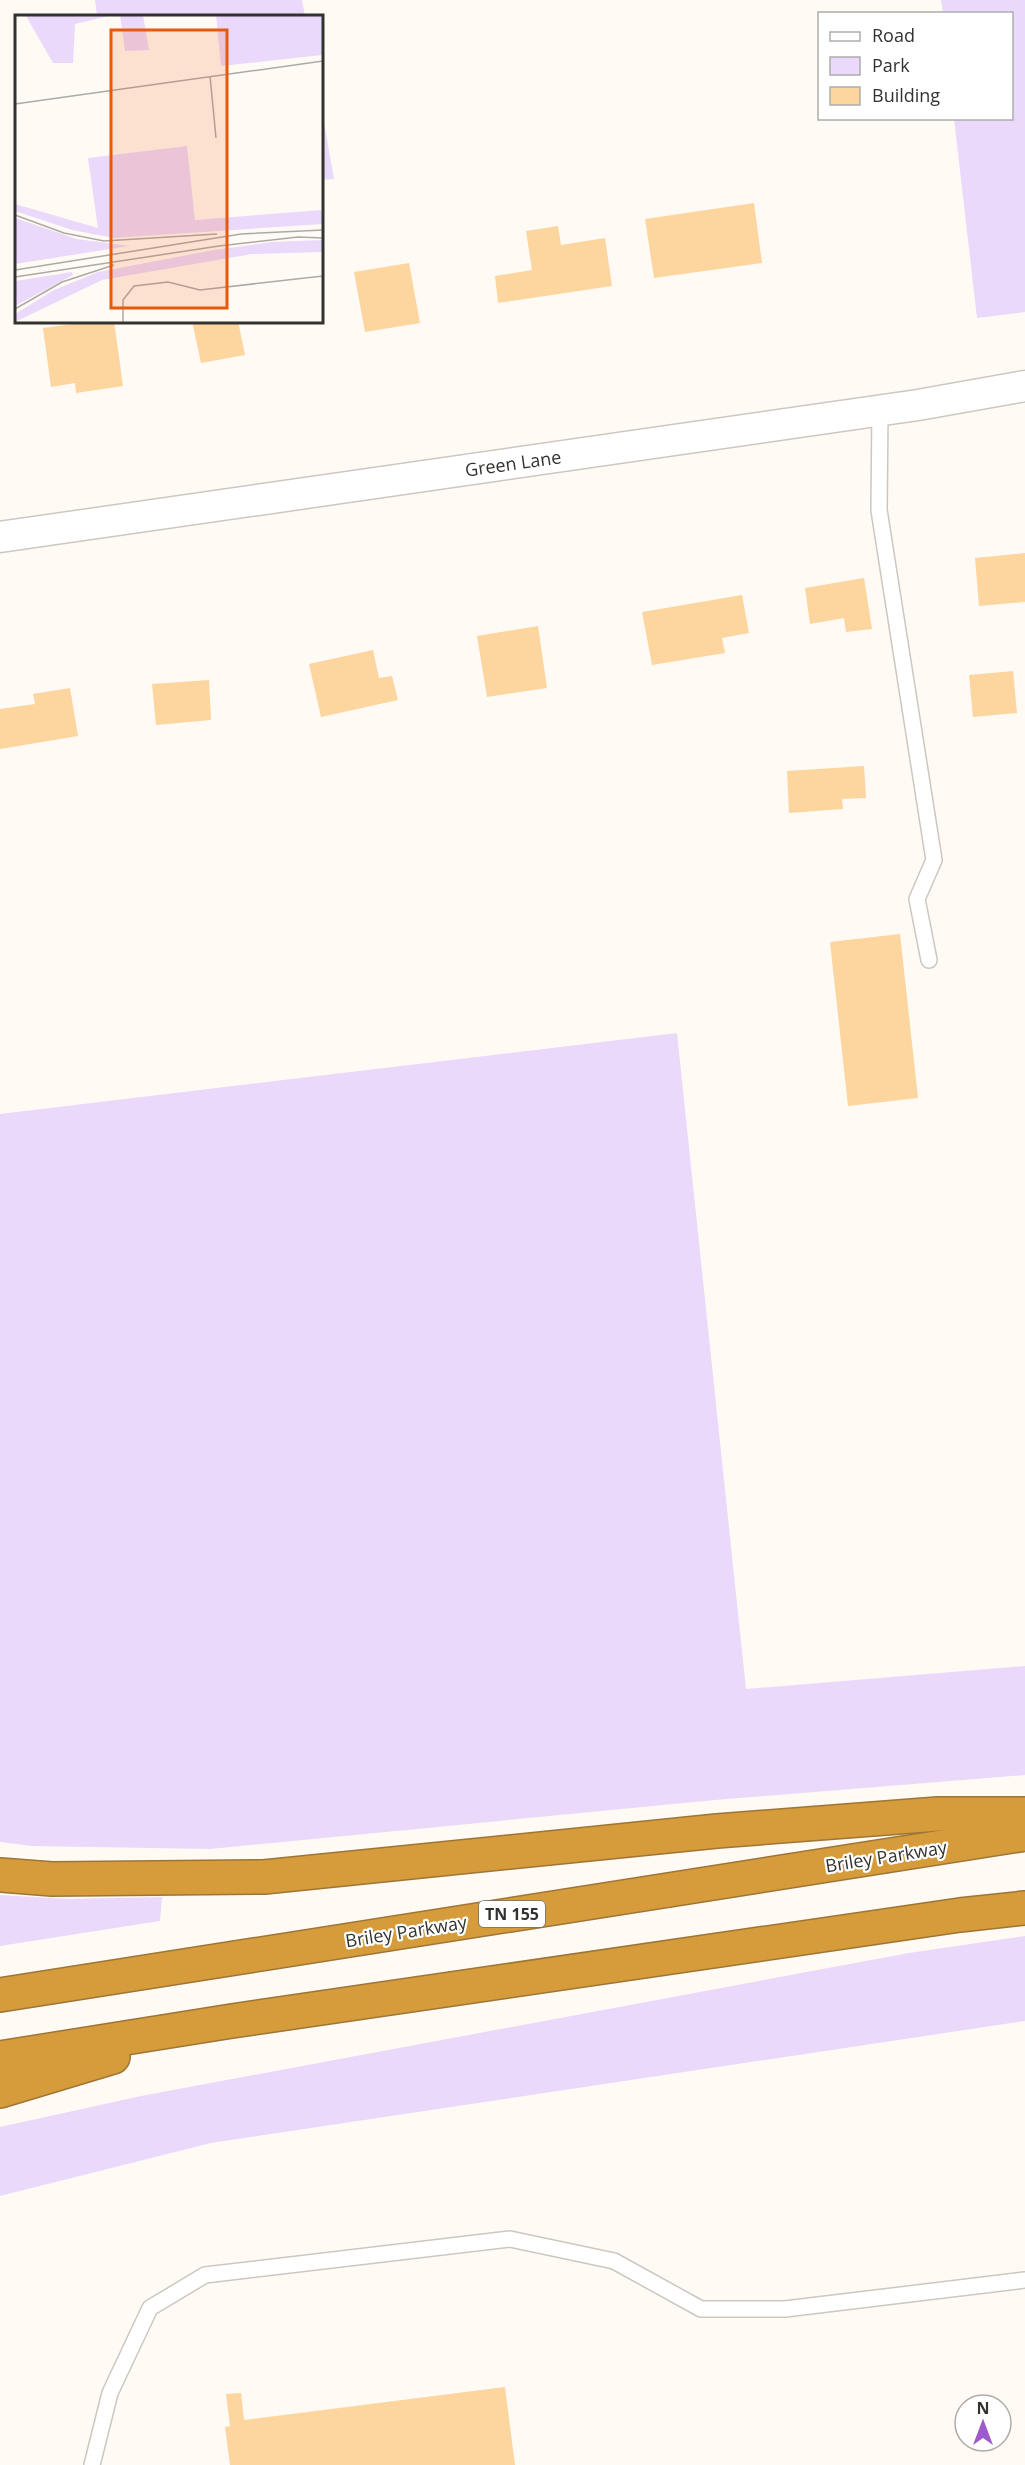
<svg xmlns="http://www.w3.org/2000/svg" width="1025" height="2465" font-family="'Open Sans',sans-serif">
<style>
.green{fill:#ebd9fb}
.building{fill:#fdd59e}
.lines{fill:none;stroke-linecap:round;stroke-linejoin:round}
.service-casing{stroke:#ccc8c1;stroke-width:18}
.minor-casing{stroke:#ccc8c1;stroke-width:33}
.motorway-casing{stroke:#9d7636;stroke-width:36}
.service{stroke:#fff;stroke-width:15}
.minor{stroke:#fff;stroke-width:30}
.motorway{stroke:#d69b3a;stroke-width:33}
.labels{text-anchor:middle;dominant-baseline:central;stroke-width:4.5;stroke-linejoin:round;paint-order:stroke}
.shield{fill:#fff;stroke:#70706d;stroke-width:1.5}
.shield-label{font-size:16px;font-weight:bold;fill:#33322f}
.street-label{font-size:18px;fill:#33322f;stroke:#fff}
.inset-road{fill:none;stroke:#adaaa5;stroke-width:1.5}
.view{fill:#e8590c;fill-opacity:0.15;stroke:#e8590c;stroke-width:3}
.inset-edge{fill:none;stroke:#33322f;stroke-width:3}
</style>
<rect width="100%" height="100%" fill="#fffaf4"/>
<!-- green -->
<g class="green">
<polygon points="95,0 302,0 305,16 97,16"/>
<polygon points="941,0 1025,0 1025,312 977,318 954,119 1012,118 1012,14 943,13"/>
<polygon points="321,106 334,179 321,180"/>
<polygon points="677,1033 746,1689 1025,1666 1025,1775 715,1800 210,1849 31,1846 0,1842 0,1114"/>
<polygon points="0,1895 69,1899 162,1897 160,1921 0,1946"/>
<polygon points="1025,1936 1025,2021 211,2143 0,2196 0,2127 141,2096 909,1953"/>
</g>
<!-- building -->
<g class="building">
<polygon points="754,203 762,263 654,278 645,219"/>
<polygon points="558,226 561,245 605,238 612,286 498,303 495,276 532,270 526,231"/>
<polygon points="409,263 420,323 365,332 354,272"/>
<polygon points="95,321 114,321 123,386 76,393 75,383 51,387 43,328"/>
<polygon points="192,321 238,321 245,355 201,363"/>
<polygon points="1025,553 1025,602 979,606 975,558"/>
<polygon points="864,578 872,629 846,632 844,618 810,624 805,588"/>
<polygon points="742,595 749,633 722,638 725,653 652,665 642,612"/>
<polygon points="538,626 547,688 487,697 477,636"/>
<polygon points="373,650 379,678 392,676 398,700 321,717 309,664"/>
<polygon points="1013,671 1017,713 973,717 969,675"/>
<polygon points="209,680 211,720 156,725 152,684"/>
<polygon points="70,688 78,736 0,749 0,709 35,704 33,694"/>
<polygon points="864,766 866,798 842,799 843,809 789,813 787,771"/>
<polygon points="900,934 918,1098 848,1106 830,942"/>
<polygon points="505,2387 515,2465 230,2465 225,2427 230,2426 226,2394 241,2393 244,2420"/>
</g>
<g class="lines">
<!-- service casing -->
<g class="service-casing">
<g id="service">
<polyline points="880,410 879,510 934,860 917,899 929,960"/>
<polyline points="92,2465 110,2393 150,2308 205,2275 510,2239 614,2261 701,2309 785,2309 1025,2280"/>
</g>
</g>
<!-- minor casing -->
<g class="minor-casing">
<polyline id="minor" points="0,537 918,405 1025,386"/>
</g>
<!-- motorway casing -->
<g class="motorway-casing">
<g id="motorway">
<polyline points="0,1875 52,1879 264,1877 717,1831 938,1814 1025,1814"/>
<polyline points="0,1995 1025,1834"/>
<polyline points="0,2058 232,2021 960,1915 1025,1908"/>
<polyline points="0,2091 113,2057"/>
</g>
</g>
<!-- service -->
<use href="#service" class="service"/>
<!-- minor -->
<use href="#minor" class="minor"/>
<!-- motorway -->
<use href="#motorway" class="motorway"/>
</g>
<g class="labels">
<!-- shield labels -->
<rect class="shield" x="479" y="1901" width="66" height="26" rx="4.5"/>
<g class="shield-label">
<text x="512" y="1914">TN 155</text>
</g>
<!-- street labels -->
<g class="street-label">
<text transform="translate(513 463) rotate(-8)">Green Lane</text>
<text transform="translate(886 1856) rotate(-9)">Briley Parkway</text>
<text transform="translate(406 1931) rotate(-9)">Briley Parkway</text>
</g>
</g>
<!-- overview -->
<g transform="translate(15 15)">
<rect width="308" height="308" fill="#fffaf4"/>
<path d="M98 0 60 9 58 48H38L11 1H0ZM128 0 134 35 110 36 105 0ZM307 0V40L206 51 201 0ZM172 131 180 205 306 195 308 209 99 223 57 215 0 196V189L83 213 73 143ZM0 203 62 224 114 231 0 249ZM307 225V237L237 239 87 265 0 307V299L39 275 83 257 199 235 257 227ZM57 257 58 260 0 291V266Z" fill="#ebd9fb"/>
<path class="inset-road" d="M195 61 201 123M0 89 308 46M0 200 49 218 89 226 202 219M0 255 226 219 308 215M0 262 204 231 283 222 308 223M0 294 47 267 99 250M108 307V285L119 271 153 267 185 275 308 261"/>
<path class="view" d="M96 15H212V293H96Z"/>
<rect width="308" height="308" class="inset-edge"/>
</g>
<!-- legend -->
<rect x="818" y="12" width="195" height="108" fill="#ffffff" stroke="#adadac" stroke-width="1.5"/>
<rect x="830" y="32" width="30" height="9" fill="#ffffff" stroke="#adadac" stroke-width="1.5"/>
<text x="872" y="42" font-size="18" fill="#33322f">Road</text>
<rect x="830" y="57" width="30" height="18" fill="#ebd9fb" stroke="#adadac" stroke-width="1.5"/>
<text x="872" y="72" font-size="18" fill="#33322f">Park</text>
<rect x="830" y="87" width="30" height="18" fill="#fdd59e" stroke="#adadac" stroke-width="1.5"/>
<text x="872" y="102" font-size="18" fill="#33322f">Building</text>
<!-- north arrow -->
<g transform="translate(983 2423)"><circle r="28" fill="#ffffff" stroke="#adadac" stroke-width="1.5"/>
<path d="M0-4.5L10 22L0 15L-10 22Z" fill="#9e59cd"/>
<text y="-9" font-size="16" font-weight="bold" text-anchor="middle" fill="#33322f">N</text>
</g>
</svg>
